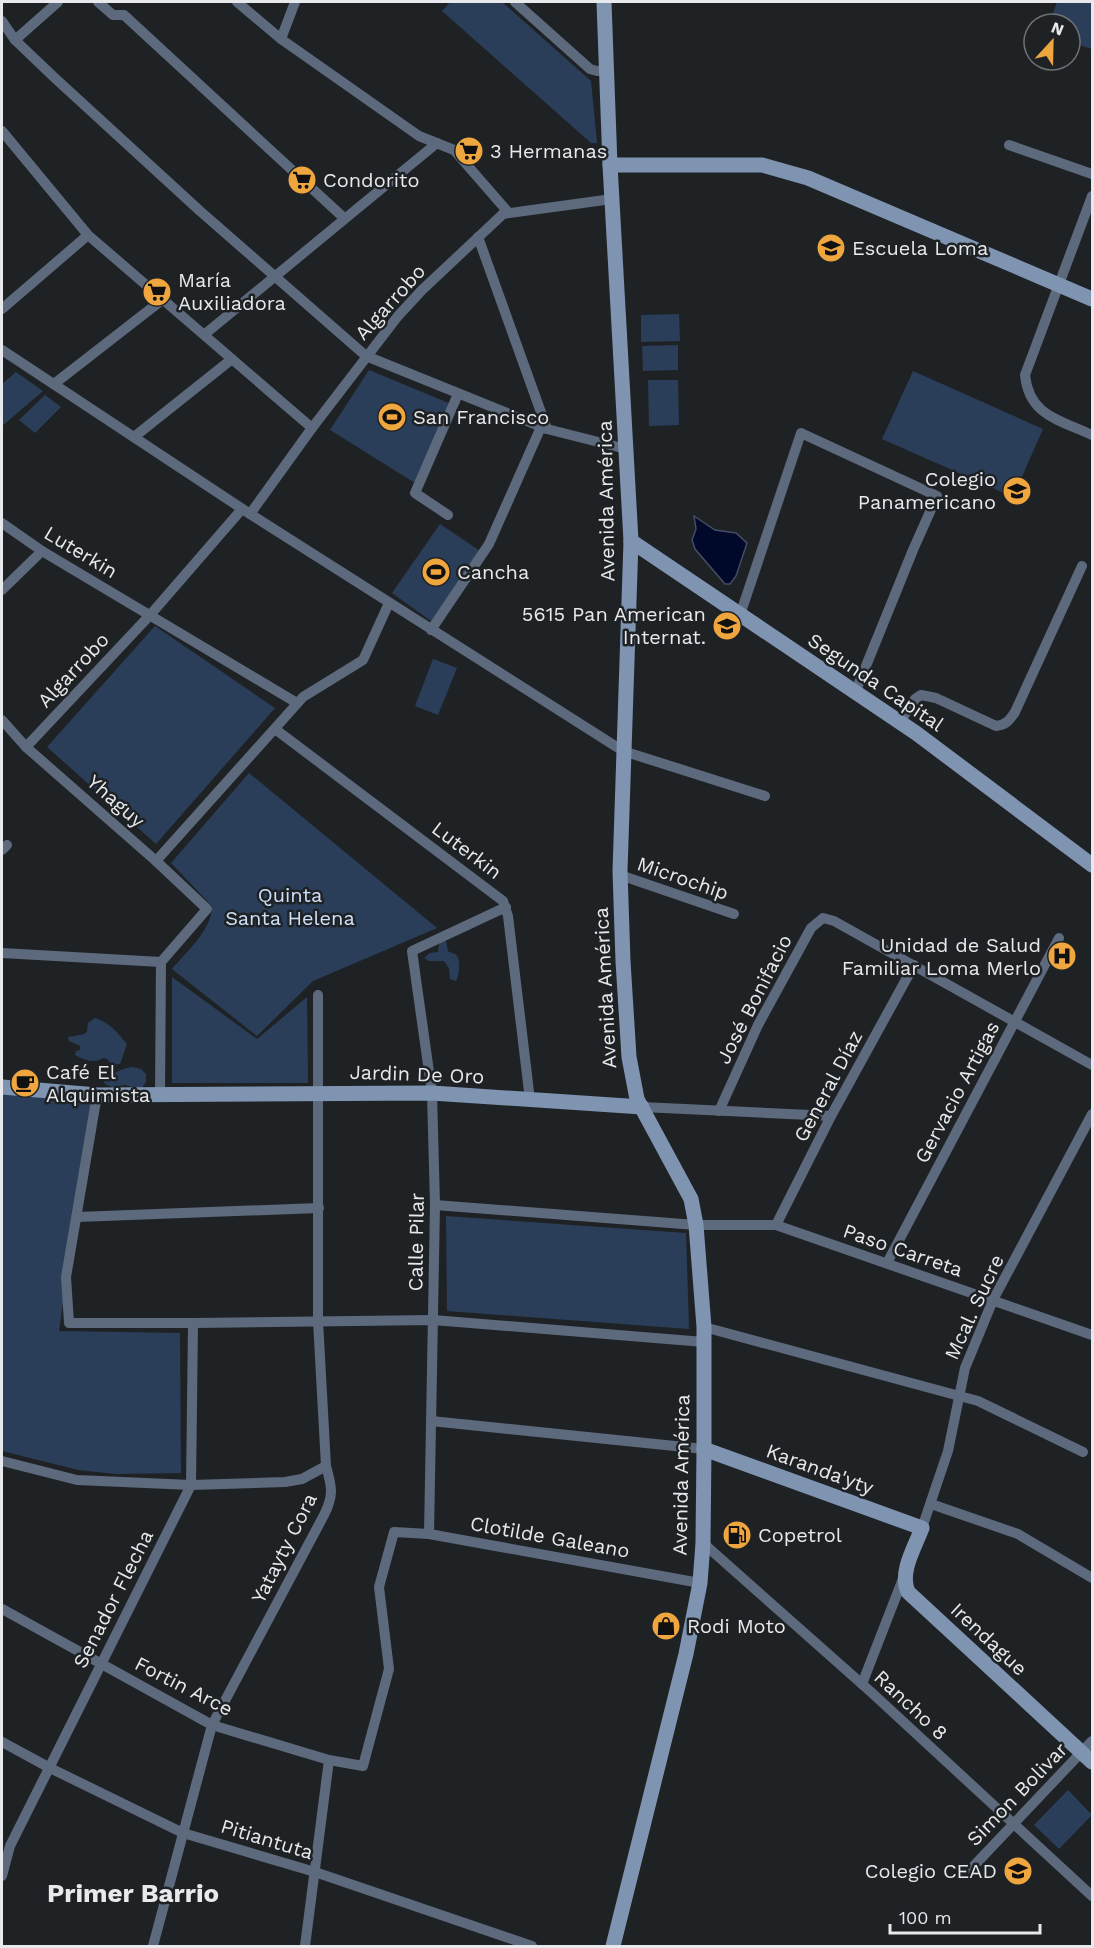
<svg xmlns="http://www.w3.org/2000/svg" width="1094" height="1948" font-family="'Work Sans',sans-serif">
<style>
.green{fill:#2a3e59}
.water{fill:#00092a;stroke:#454c64;stroke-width:1.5}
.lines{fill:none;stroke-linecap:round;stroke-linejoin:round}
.street{stroke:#5d6a7d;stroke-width:10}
.secondary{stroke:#7f94b1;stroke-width:15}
.labels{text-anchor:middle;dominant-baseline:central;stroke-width:5;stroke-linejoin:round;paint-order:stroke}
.poi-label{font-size:20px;fill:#e7e9ec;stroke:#1f2225;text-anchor:start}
.street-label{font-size:20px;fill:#e7e9ec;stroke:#1f2225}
.park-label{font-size:20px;fill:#cde0fa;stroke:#1f2225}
.district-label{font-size:26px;font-weight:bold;fill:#e7e9ec;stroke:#1f2225}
</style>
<rect width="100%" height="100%" fill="#1f2225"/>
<!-- green -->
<g class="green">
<polygon points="450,2 502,2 591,81 597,143 591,143 442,11"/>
<polygon points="1057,2 1092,2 1092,49 1070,42 1070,24 1049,24"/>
<polygon points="679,314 680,341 641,342 641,315"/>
<polygon points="678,345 678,370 643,371 642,346"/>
<polygon points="369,370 451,404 415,483 330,430"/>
<polygon points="913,371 1043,429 1013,497 882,439"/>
<polygon points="16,372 43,391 2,426 2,384"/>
<polygon points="648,380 678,380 679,425 649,426"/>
<polygon points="45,395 61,407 35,433 19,420"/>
<polygon points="440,524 480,551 431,621 392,593"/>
<polygon points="155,626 275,708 156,844 47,747"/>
<polygon points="433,659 457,668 438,715 415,706"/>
<path d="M249 773 437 928 313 981 257 1036 172 969C186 952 212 930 212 906L171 863Z"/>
<path d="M442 941H446L448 951C451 953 455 953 457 956 461 961 459 976 456 981L450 979 449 968 444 961H429L424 958 430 953 438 952 439 944Z"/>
<polygon points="172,977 257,1039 307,997 308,1083 172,1083"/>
<path d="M95 1018C110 1023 117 1032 127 1044L120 1064 112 1065 107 1059 103 1058C94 1064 84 1060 75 1055L76 1051 80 1050V1046L69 1041 68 1037 85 1034 87 1031 88 1023Z"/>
<path d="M133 1067 141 1069 146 1074V1082L141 1089 125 1085 112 1087 105 1084 103 1080 105 1076C116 1074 120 1068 133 1067Z"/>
<polygon points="2,1094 91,1101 59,1331 180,1333 181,1473 116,1474 78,1470 2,1451"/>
<polygon points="446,1216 686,1233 689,1329 447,1311"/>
<polygon points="1068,1790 1092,1815 1059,1849 1034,1825"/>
</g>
<!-- water -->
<polygon class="water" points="694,516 715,530 736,533 747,543 736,576 730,584 725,584 695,549 692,540 696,529"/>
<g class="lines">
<!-- street -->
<g class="street">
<polyline points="98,2 113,15 124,15 344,218"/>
<polyline points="237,2 281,39 419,136 454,150 508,212"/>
<polyline points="515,2 590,69 597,71 606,70"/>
<polyline points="2,21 15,40 55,78 200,211 366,356 547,429 626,449"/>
<polyline points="281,39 295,2"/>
<polyline points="15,40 58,2"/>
<polyline points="2,131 88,235 312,428"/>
<polyline points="1009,145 1092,174"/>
<path d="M1092 196 1025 375C1029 416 1060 420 1092 435"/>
<polyline points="478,237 547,429"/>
<polyline points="2,309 88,235"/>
<polyline points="205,334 437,143"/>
<polyline points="2,350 250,514 623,751 765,796"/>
<polyline points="54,384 162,300"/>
<polyline points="134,437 232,359"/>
<polyline points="250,514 312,428 398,316 422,290 503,214 612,199"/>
<polyline points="448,515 415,493 458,394"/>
<polyline points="2,523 42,551 297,703"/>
<polyline points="2,590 42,551"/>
<polyline points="740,615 801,433 937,496 913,550 855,693"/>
<polyline points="431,630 489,544 541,427"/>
<polyline points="2,720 26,747 156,861 207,909 161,962 160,1095"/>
<path d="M900 722 915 699 921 695 936 698 996 726C1006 725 1010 720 1015 712L1082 566"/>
<polyline points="275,729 503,901 508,916 530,1100"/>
<polyline points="26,747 151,614 242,509"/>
<polyline points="2,850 7,845"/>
<polyline points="156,861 303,697 363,660 389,603"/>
<polyline points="620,875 734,914"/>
<polyline points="2,953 161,962"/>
<polyline points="97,1095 66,1277 69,1323 193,1323 433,1320 704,1342"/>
<polyline points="642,1107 831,1116"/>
<polyline points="719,1111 758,1025 811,928 823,918 834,921 1092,1065"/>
<polyline points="435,1205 696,1225 776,1225 1092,1335"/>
<polyline points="77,1217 319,1208"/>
<polyline points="776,1225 831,1116 914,965"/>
<polyline points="887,1263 1059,938"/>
<polyline points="704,1327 978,1401 1083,1452"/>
<polyline points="431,1421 704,1449"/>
<polyline points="2,1461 77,1480 191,1485 285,1482 302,1479 326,1466"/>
<polyline points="931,1504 1018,1534 1092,1578"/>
<polyline points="922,1528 948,1451 965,1368 993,1300 1092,1114"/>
<polyline points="429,1534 435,1205 432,1093 412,951 506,907"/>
<polyline points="703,1543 871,1692 1092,1896"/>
<polyline points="2,1609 212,1725 329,1760 363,1766 389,1669 379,1587 394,1532 429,1534 700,1583"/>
<polyline points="862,1684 904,1576"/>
<polyline points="2,1742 50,1768 183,1833 315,1872 532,1946"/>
<polyline points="968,1872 1092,1741"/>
<polyline points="2,1876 10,1846 191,1485 193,1323"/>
<path d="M153 1946 212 1725 324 1515C334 1495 332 1487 326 1466L318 1321V995"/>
<polyline points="305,1946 329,1760"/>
</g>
<!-- secondary -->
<g class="secondary">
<polyline points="604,2 610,165 631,541 620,871 623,961 629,1057 637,1099 691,1199 696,1225 704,1327 704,1449 703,1543 700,1583 686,1654 613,1946"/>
<polyline points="610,165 762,165 808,178 1092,299"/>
<polyline points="631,541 916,733 1092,865"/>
<polyline points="2,1087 97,1095 432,1093 642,1107"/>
<path d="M704 1449 922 1528C915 1547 899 1572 908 1592L1092 1762"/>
</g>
</g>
<!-- icons -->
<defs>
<g id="supermarket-disc" transform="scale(1.5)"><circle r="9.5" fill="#f0a63e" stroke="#1f2225"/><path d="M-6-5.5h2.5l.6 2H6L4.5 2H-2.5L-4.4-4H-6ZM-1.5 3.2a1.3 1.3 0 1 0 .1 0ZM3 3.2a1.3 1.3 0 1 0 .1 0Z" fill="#111"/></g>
<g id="school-disc" transform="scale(1.5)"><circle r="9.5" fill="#f0a63e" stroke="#1f2225"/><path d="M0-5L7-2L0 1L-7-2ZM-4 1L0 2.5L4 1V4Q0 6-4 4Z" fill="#111"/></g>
<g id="stadium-disc" transform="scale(1.5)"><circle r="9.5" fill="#f0a63e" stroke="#1f2225"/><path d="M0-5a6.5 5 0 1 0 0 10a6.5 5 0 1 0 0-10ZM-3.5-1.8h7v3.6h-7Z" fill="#111"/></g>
<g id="hospital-disc" transform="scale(1.5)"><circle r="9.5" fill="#f0a63e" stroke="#1f2225"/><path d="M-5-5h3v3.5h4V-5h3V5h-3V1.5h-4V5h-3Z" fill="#111"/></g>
<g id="cafe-disc" transform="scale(1.5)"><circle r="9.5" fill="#f0a63e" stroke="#1f2225"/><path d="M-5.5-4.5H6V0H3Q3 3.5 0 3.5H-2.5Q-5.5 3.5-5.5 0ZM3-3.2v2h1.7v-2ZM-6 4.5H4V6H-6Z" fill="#111"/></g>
<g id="fuel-disc" transform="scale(1.5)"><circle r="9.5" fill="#f0a63e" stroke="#1f2225"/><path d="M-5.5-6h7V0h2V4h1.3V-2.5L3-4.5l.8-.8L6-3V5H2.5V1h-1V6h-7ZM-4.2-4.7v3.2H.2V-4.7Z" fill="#111"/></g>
<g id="shop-disc" transform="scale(1.5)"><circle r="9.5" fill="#f0a63e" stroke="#1f2225"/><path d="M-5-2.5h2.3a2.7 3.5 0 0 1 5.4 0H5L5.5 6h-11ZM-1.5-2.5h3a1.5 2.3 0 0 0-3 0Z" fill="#111"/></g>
<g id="university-disc" transform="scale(1.5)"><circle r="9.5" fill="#f0a63e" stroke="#1f2225"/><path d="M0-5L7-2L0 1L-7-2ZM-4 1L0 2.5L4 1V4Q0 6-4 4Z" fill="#111"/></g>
</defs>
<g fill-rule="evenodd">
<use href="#supermarket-disc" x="469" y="151"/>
<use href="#supermarket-disc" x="302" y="180"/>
<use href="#school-disc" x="831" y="248"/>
<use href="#supermarket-disc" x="157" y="292"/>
<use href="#stadium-disc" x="392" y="417"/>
<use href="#school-disc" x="1017" y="491"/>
<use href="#stadium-disc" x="436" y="572"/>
<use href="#school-disc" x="727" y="626"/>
<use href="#hospital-disc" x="1062" y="956"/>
<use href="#cafe-disc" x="25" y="1083"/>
<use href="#fuel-disc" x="737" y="1535"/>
<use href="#shop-disc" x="666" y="1626"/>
<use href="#university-disc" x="1018" y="1871"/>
</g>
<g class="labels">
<!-- poi labels -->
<g class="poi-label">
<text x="490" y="151">3 Hermanas</text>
<text x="323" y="180">Condorito</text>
<text x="852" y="248">Escuela Loma</text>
<text x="178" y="280">María<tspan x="178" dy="23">Auxiliadora</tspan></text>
<text x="413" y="417">San Francisco</text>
<text x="996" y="479" text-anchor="end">Colegio<tspan x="996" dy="23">Panamericano</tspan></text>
<text x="457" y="572">Cancha</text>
<text x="706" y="614" text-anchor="end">5615 Pan American<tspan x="706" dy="23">Internat.</tspan></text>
<text x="1041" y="945" text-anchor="end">Unidad de Salud<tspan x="1041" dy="23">Familiar Loma Merlo</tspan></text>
<text x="46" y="1072">Café El<tspan x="46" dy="23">Alquimista</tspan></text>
<text x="758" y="1535">Copetrol</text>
<text x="687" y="1626">Rodi Moto</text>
<text x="997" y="1871" text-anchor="end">Colegio CEAD</text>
</g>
<!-- street labels -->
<g class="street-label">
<text transform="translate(390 302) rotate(-48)">Algarrobo</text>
<text transform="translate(606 501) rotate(-91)">Avenida América</text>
<text transform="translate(81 552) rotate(31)">Luterkin</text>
<text transform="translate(73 670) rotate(-47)">Algarrobo</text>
<text transform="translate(876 682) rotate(34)">Segunda Capital</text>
<text transform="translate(116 801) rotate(41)">Yhaguy</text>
<text transform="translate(467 850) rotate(37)">Luterkin</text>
<text transform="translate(683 878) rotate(19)">Microchip</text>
<text transform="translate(605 988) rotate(-93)">Avenida América</text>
<text transform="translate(754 999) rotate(-63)">José Bonifacio</text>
<text transform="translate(417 1074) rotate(2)">Jardin De Oro</text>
<text transform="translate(828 1086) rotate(-62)">General Díaz</text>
<text transform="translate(957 1092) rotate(-62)">Gervacio Artigas</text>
<text transform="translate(416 1242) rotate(-89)">Calle Pilar</text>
<text transform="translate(903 1250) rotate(19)">Paso Carreta</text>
<text transform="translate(974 1307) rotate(-65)">Mcal. Sucre</text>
<text transform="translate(820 1469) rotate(20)">Karanda'yty</text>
<text transform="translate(681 1475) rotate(-89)">Avenida América</text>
<text transform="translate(550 1537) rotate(10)">Clotilde Galeano</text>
<text transform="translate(284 1548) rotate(-63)">Yatayty Cora</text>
<text transform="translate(113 1599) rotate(-63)">Senador Flecha</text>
<text transform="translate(989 1639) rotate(43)">Irendague</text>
<text transform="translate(184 1686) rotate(27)">Fortin Arce</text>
<text transform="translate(911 1705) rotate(43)">Rancho 8</text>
<text transform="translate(1017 1794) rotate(-46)">Simon Bolivar</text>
<text transform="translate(267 1839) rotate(17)">Pitiantuta</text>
</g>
<!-- park labels -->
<g class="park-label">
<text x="290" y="895">Quinta<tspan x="290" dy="23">Santa Helena</tspan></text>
</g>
<!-- district labels -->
<g class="district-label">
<text x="133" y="1893">Primer Barrio</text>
</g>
</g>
<!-- border -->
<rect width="1094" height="1948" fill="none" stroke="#e7e9ec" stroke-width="6"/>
<!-- north arrow -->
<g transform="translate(1052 42) rotate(22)"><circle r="28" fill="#1f2225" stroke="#6f7275" stroke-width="1.5"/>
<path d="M0-4.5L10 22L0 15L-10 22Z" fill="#f0a63e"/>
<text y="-9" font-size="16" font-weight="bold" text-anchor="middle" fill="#e7e9ec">N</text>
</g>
<!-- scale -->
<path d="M890 1924v9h150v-9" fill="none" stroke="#e7e9ec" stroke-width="3"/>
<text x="899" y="1924" font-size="18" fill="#e7e9ec" stroke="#1f2225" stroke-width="4.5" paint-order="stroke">100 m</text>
</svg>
